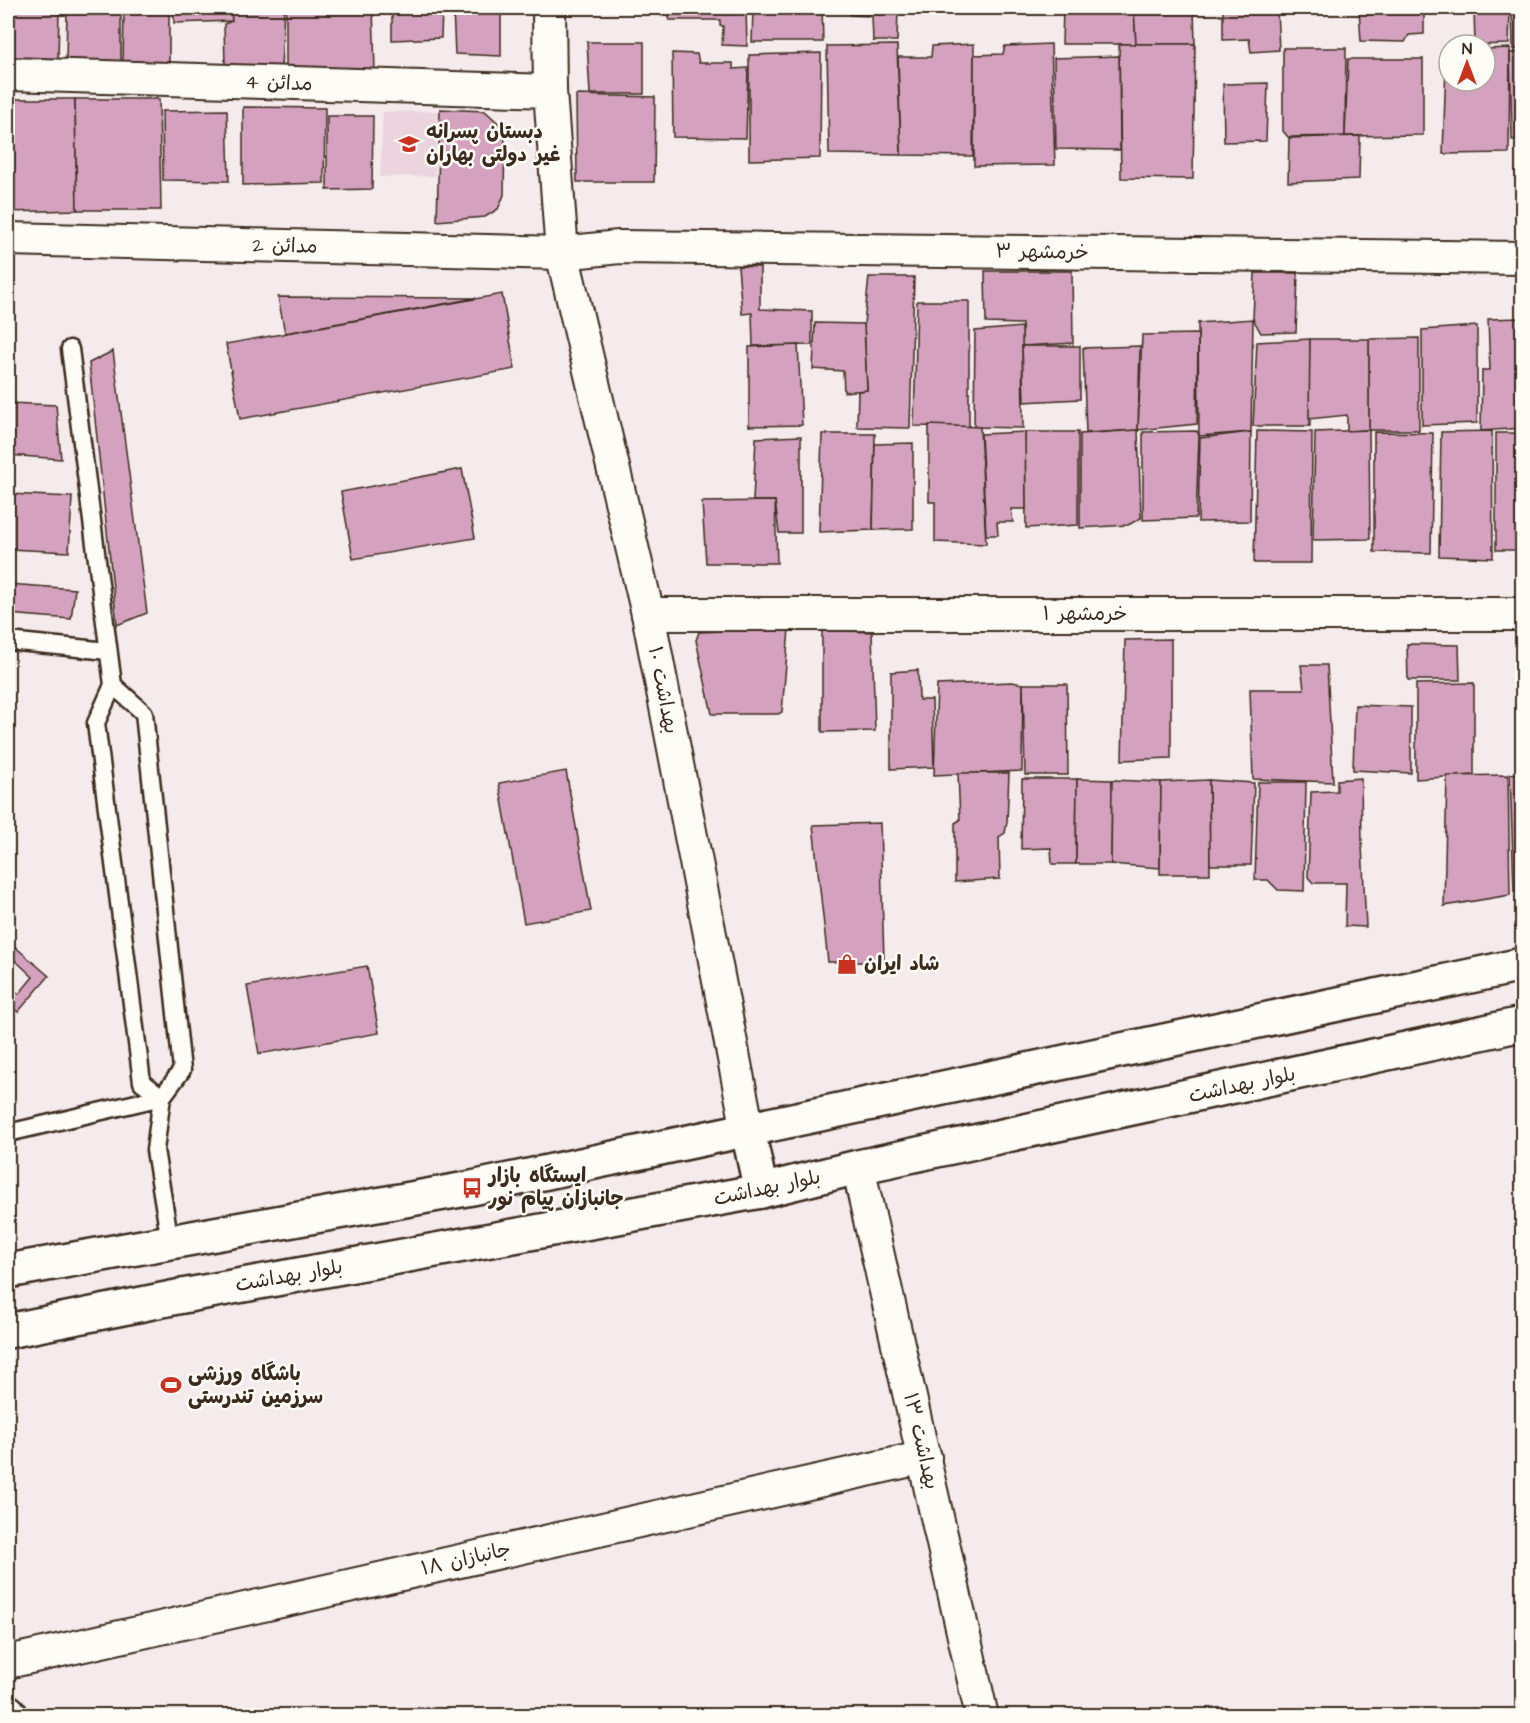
<svg xmlns="http://www.w3.org/2000/svg" width="1530" height="1723" font-family="'Architects Daughter','Playpen Sans Arabic',sans-serif">
<style>
.built{fill:#ebd4de}
.building{fill:#d4a2bf;stroke:#3b2a1e;stroke-width:1.5}
.lines{fill:none;stroke-linecap:round;stroke-linejoin:round}
.service-casing{stroke:#3b2a1e;stroke-width:21}
.minor-casing{stroke:#3b2a1e;stroke-width:36}
.secondary-casing{stroke:#3b2a1e;stroke-width:38}
.service{stroke:#fdfcf7;stroke-width:16}
.minor{stroke:#fdfcf7;stroke-width:32}
.secondary{stroke:#fdfcf7;stroke-width:33}
.labels{text-anchor:middle;dominant-baseline:central;stroke-width:5;stroke-linejoin:round;paint-order:stroke}
.street-label{font-size:20px;fill:#3b2a1e;stroke:#fdfcf7}
.poi-label{font-size:20px;font-weight:bold;fill:#3b2a1e;stroke:#fdfcf7;text-anchor:start}
</style>
<rect width="100%" height="100%" fill="#f5eaec"/>
<filter id="ink" filterUnits="userSpaceOnUse"><feTurbulence type="fractalNoise" baseFrequency=".0167" numOctaves="2"/><feDisplacementMap in="SourceGraphic" scale="12" xChannelSelector="R" yChannelSelector="G"/><feConvolveMatrix kernelMatrix="1 2 1 2 8 2 1 2 1" color-interpolation-filters="sRGB"/></filter>
<g filter="url(#ink)">
<!-- built -->
<polygon class="built" points="438,111 435,176 380,177 383,112"/>
<!-- building -->
<g class="building">
<polygon points="8,8 59,8 58,64 8,64"/>
<polygon points="67,8 121,8 121,64 66,64"/>
<polygon points="124,8 169,8 169,65 123,64"/>
<polygon points="174,8 231,8 232,21 174,23"/>
<polygon points="231,8 284,8 281,68 225,66 224,24 232,21"/>
<polygon points="373,8 375,71 286,73 286,10"/>
<polygon points="392,8 442,8 441,38 392,40"/>
<polygon points="453,8 501,8 501,56 455,54"/>
<polygon points="669,8 746,8 747,46 722,45 723,26 720,25 720,20 669,20"/>
<polygon points="753,8 822,8 823,42 752,42"/>
<polygon points="849,8 898,8 897,41 873,41 872,16 850,15"/>
<polygon points="900,8 930,8 930,12 900,10"/>
<polygon points="935,8 974,8 974,12 935,11"/>
<polygon points="1063,8 1134,8 1136,44 1062,44"/>
<polygon points="1134,8 1194,8 1195,44 1136,44"/>
<polygon points="1200,8 1274,8 1277,10 1279,50 1251,52 1249,39 1223,40 1223,10"/>
<polygon points="1359,8 1424,8 1424,34 1409,35 1405,42 1361,41"/>
<polygon points="1474,8 1510,8 1509,44 1475,45"/>
<polygon points="1512,8 1522,8 1522,49 1513,49"/>
<polygon points="587,42 644,42 644,94 590,94"/>
<polygon points="974,44 973,156 901,155 898,57 931,57 932,46"/>
<polygon points="1051,44 1055,165 974,166 974,55 1003,54 1005,46"/>
<polygon points="1119,44 1195,44 1193,179 1121,178"/>
<polygon points="897,45 901,155 829,154 827,46"/>
<polygon points="1283,48 1346,48 1345,136 1288,137 1283,131"/>
<polygon points="1510,48 1509,153 1443,154 1446,64 1449,63 1449,81 1485,81 1485,49"/>
<polygon points="1521,52 1522,139 1512,140 1510,53"/>
<polygon points="672,53 697,54 699,63 733,63 733,69 748,68 746,138 673,137"/>
<polygon points="821,53 820,158 749,160 749,55"/>
<polygon points="1119,56 1120,150 1056,149 1054,58"/>
<polygon points="1348,59 1423,59 1423,135 1345,136"/>
<polygon points="1268,83 1266,141 1224,142 1223,84"/>
<polygon points="576,95 655,97 654,182 577,182"/>
<polygon points="8,99 75,99 77,210 8,212"/>
<polygon points="75,99 159,99 161,210 77,210"/>
<polygon points="243,107 325,108 324,183 243,185"/>
<polygon points="440,109 485,111 505,129 504,195 498,209 485,217 437,221"/>
<polygon points="227,110 229,181 163,180 162,111"/>
<polygon points="327,116 373,116 372,189 327,190"/>
<polygon points="1360,136 1359,179 1288,182 1289,138"/>
<polygon points="738,266 760,267 760,309 812,311 812,345 753,346 752,313 742,314"/>
<polygon points="985,271 1072,271 1073,343 1022,346 1022,324 986,323"/>
<polygon points="1255,273 1298,273 1296,332 1261,333 1253,319"/>
<polygon points="869,277 914,277 910,428 857,427 858,391 867,390 864,324"/>
<polygon points="502,294 515,369 240,419 226,344"/>
<polygon points="278,297 476,298 285,333"/>
<polygon points="917,301 969,301 969,427 914,426"/>
<polygon points="1522,318 1522,428 1481,431 1482,370 1490,370 1488,319"/>
<polygon points="1253,319 1251,432 1199,436 1198,323"/>
<polygon points="815,323 864,324 867,390 844,392 843,371 813,369"/>
<polygon points="1477,326 1477,423 1422,425 1422,330"/>
<polygon points="1022,327 1023,428 974,427 975,331"/>
<polygon points="1198,334 1197,424 1138,430 1142,335"/>
<polygon points="1419,338 1419,430 1369,430 1369,339"/>
<polygon points="1310,339 1310,426 1253,426 1257,342"/>
<polygon points="1310,339 1369,339 1369,430 1347,431 1347,415 1309,419"/>
<polygon points="798,345 802,425 749,426 749,347"/>
<polygon points="1022,346 1080,346 1080,399 1024,402"/>
<polygon points="1140,346 1138,430 1086,433 1083,348"/>
<polygon points="113,351 147,613 117,625 89,363"/>
<polygon points="8,403 56,405 61,459 8,455"/>
<polygon points="929,425 980,427 986,544 935,542 935,502 929,502"/>
<polygon points="1138,430 1141,518 1128,525 1080,528 1080,434"/>
<polygon points="1369,430 1370,539 1313,540 1315,432"/>
<polygon points="1197,431 1199,436 1196,518 1143,520 1143,432"/>
<polygon points="1257,431 1312,432 1311,563 1254,563"/>
<polygon points="1492,431 1493,558 1439,556 1441,432"/>
<polygon points="1025,432 1078,432 1078,525 1026,528"/>
<polygon points="1025,432 1026,509 1011,509 1013,522 997,522 998,535 986,535 981,434"/>
<polygon points="1251,432 1250,521 1198,522 1200,438"/>
<polygon points="1374,432 1433,433 1431,553 1374,552"/>
<rect x="1496" y="433" width="26" height="117"/>
<polygon points="822,434 875,434 873,530 819,532"/>
<polygon points="801,436 801,533 779,533 775,501 753,501 756,438"/>
<polygon points="913,443 913,529 873,530 875,444"/>
<polygon points="462,469 475,538 353,559 341,492"/>
<polygon points="8,494 72,497 69,552 8,549"/>
<polygon points="775,501 777,563 706,563 702,502"/>
<polygon points="8,584 75,589 71,619 8,614"/>
<polygon points="789,629 782,712 778,714 712,714 696,640 699,632"/>
<polygon points="822,630 872,632 875,731 822,732"/>
<polygon points="1171,639 1171,758 1122,760 1125,640"/>
<polygon points="1407,644 1459,645 1460,680 1408,680"/>
<polygon points="1301,665 1327,665 1333,782 1253,779 1250,689 1304,689"/>
<polygon points="918,670 919,700 932,700 934,767 891,769 891,672"/>
<polygon points="1012,682 1023,684 1022,771 934,775 937,685"/>
<polygon points="1474,683 1474,775 1416,779 1416,684"/>
<polygon points="1023,684 1067,684 1068,775 1025,775"/>
<polygon points="1355,705 1411,707 1411,773 1353,770"/>
<polygon points="566,771 591,911 524,923 499,783"/>
<polygon points="958,773 1009,773 1007,822 1005,833 999,837 1000,879 955,882 955,823 960,820"/>
<polygon points="1522,773 1522,890 1514,891 1510,774"/>
<polygon points="1508,775 1510,895 1444,906 1447,776"/>
<polygon points="1361,778 1362,845 1366,927 1345,926 1346,883 1313,883 1308,877 1311,792 1337,791 1337,780"/>
<polygon points="1022,779 1077,779 1076,864 1052,864 1051,848 1021,849"/>
<polygon points="1077,779 1112,780 1111,864 1076,864"/>
<polygon points="1112,780 1161,782 1160,868 1111,864"/>
<polygon points="1209,780 1210,874 1160,874 1161,782"/>
<polygon points="1209,780 1254,783 1251,865 1210,865"/>
<polygon points="1258,782 1306,782 1304,891 1278,890 1268,880 1255,880"/>
<polygon points="880,823 884,962 828,962 813,825"/>
<polygon points="13,945 49,976 18,1012 8,1003 8,984 19,994 33,977 16,961 8,970 8,952"/>
<polygon points="367,966 379,1033 259,1054 247,986"/>
</g>
<g class="lines">
<!-- service casing -->
<g class="service-casing">
<g id="service">
<polyline points="70,349 113,685 144,713 182,1070 162,1097 155,1150 170,1242"/>
<polyline points="8,641 108,651"/>
<polyline points="113,685 96,723 142,1082 162,1097"/>
<polyline points="8,1133 162,1097"/>
</g>
</g>
<!-- minor casing -->
<g class="minor-casing">
<g id="minor">
<polyline points="549,8 550,91 562,253 648,614 748,1131"/>
<polyline points="8,74 550,91"/>
<polyline points="8,239 562,253 619,247 1522,258"/>
<polyline points="648,614 1522,614"/>
<polyline points="858,1167 982,1716"/>
<polyline points="8,1662 925,1457"/>
</g>
</g>
<!-- secondary casing -->
<g class="secondary-casing">
<g id="secondary">
<polyline points="748,1131 761,1191"/>
<polyline points="8,1271 472,1188 1522,965"/>
<polyline points="8,1331 177,1297 761,1191 858,1167 1522,1024"/>
<polyline points="8,1712 11,1716"/>
</g>
</g>
<!-- service -->
<use href="#service" class="service"/>
<!-- minor -->
<use href="#minor" class="minor"/>
<!-- secondary -->
<use href="#secondary" class="secondary"/>
</g>
</g>
<!-- icons -->
<defs>
<g id="school-bare" transform="scale(1.62)"><path d="M0-5L7-2L0 1L-7-2ZM-4 1L0 2.5L4 1V4Q0 6-4 4Z" fill="#c8321e" stroke="#fdfcf7" stroke-width="2.5" paint-order="stroke"/></g>
<g id="shop-bare" transform="scale(1.62)"><path d="M-5-2.5h2.3a2.7 3.5 0 0 1 5.4 0H5L5.5 6h-11ZM-1.5-2.5h3a1.5 2.3 0 0 0-3 0Z" fill="#c8321e" stroke="#fdfcf7" stroke-width="2.5" paint-order="stroke"/></g>
<g id="bus-bare" transform="scale(1.62)"><path d="M-5-6H5V4H4V6H2V4H-2V6H-4V4H-5ZM-3.5-4V0h7V-4ZM-3.5 1.2v1.5H-2V1.2ZM2 1.2v1.5H3.5V1.2Z" fill="#c8321e" stroke="#fdfcf7" stroke-width="2.5" paint-order="stroke"/></g>
<g id="stadium-bare" transform="scale(1.62)"><path d="M0-5a6.5 5 0 1 0 0 10a6.5 5 0 1 0 0-10ZM-3.5-1.8h7v3.6h-7Z" fill="#c8321e" stroke="#fdfcf7" stroke-width="2.5" paint-order="stroke"/></g>
</defs>
<g fill-rule="evenodd">
<use href="#school-bare" x="409" y="144"/>
<use href="#shop-bare" x="847" y="964"/>
<use href="#bus-bare" x="472" y="1188"/>
<use href="#stadium-bare" x="171" y="1385"/>
</g>
<g class="labels">
<!-- street labels -->
<g class="street-label">
<text transform="translate(279 83) rotate(2)">مدائن 4</text>
<text transform="translate(285 246) rotate(1)">مدائن 2</text>
<text transform="translate(1042 252) rotate(1)">خرمشهر ۳</text>
<text x="1085" y="614">خرمشهر ۱</text>
<text transform="translate(663 690) rotate(79)">بهداشت ۱۰</text>
<text transform="translate(1242 1085) rotate(-12)">بلوار بهداشت</text>
<text transform="translate(767 1188) rotate(-12)">بلوار بهداشت</text>
<text transform="translate(289 1276) rotate(-10)">بلوار بهداشت</text>
<text transform="translate(921 1441) rotate(77)">بهداشت ۱۳</text>
<text transform="translate(466 1559) rotate(-13)">جانبازان ۱۸</text>
</g>
<!-- poi labels -->
<g class="poi-label">
<text x="426" y="132">دبستان پسرانه<tspan x="426" dy="23">غیر دولتی بهاران</tspan></text>
<text x="864" y="964">شاد ایران</text>
<text x="489" y="1176">ایستگاه بازار<tspan x="489" dy="23">جانبازان پیام نور</tspan></text>
<text x="188" y="1374">باشگاه ورزشی<tspan x="188" dy="23">سرزمین تندرستی</tspan></text>
</g>
</g>
<!-- margin -->
<rect width="1530" height="1723" fill="none" stroke="#fdfcf7" stroke-width="30"/>
<rect x="15" y="15" width="1500" height="1693" fill="none" stroke="#3b2a1e" stroke-width="2" filter="url(#ink)"/>
<!-- north arrow -->
<g transform="translate(1467 63)"><circle r="28" fill="#fdfcf7" stroke="#afa8a0" stroke-width="1.5"/>
<path d="M0-4.5L10 22L0 15L-10 22Z" fill="#c8321e"/>
<text y="-9" font-size="16" font-weight="bold" text-anchor="middle" fill="#3b2a1e">N</text>
</g>
</svg>
